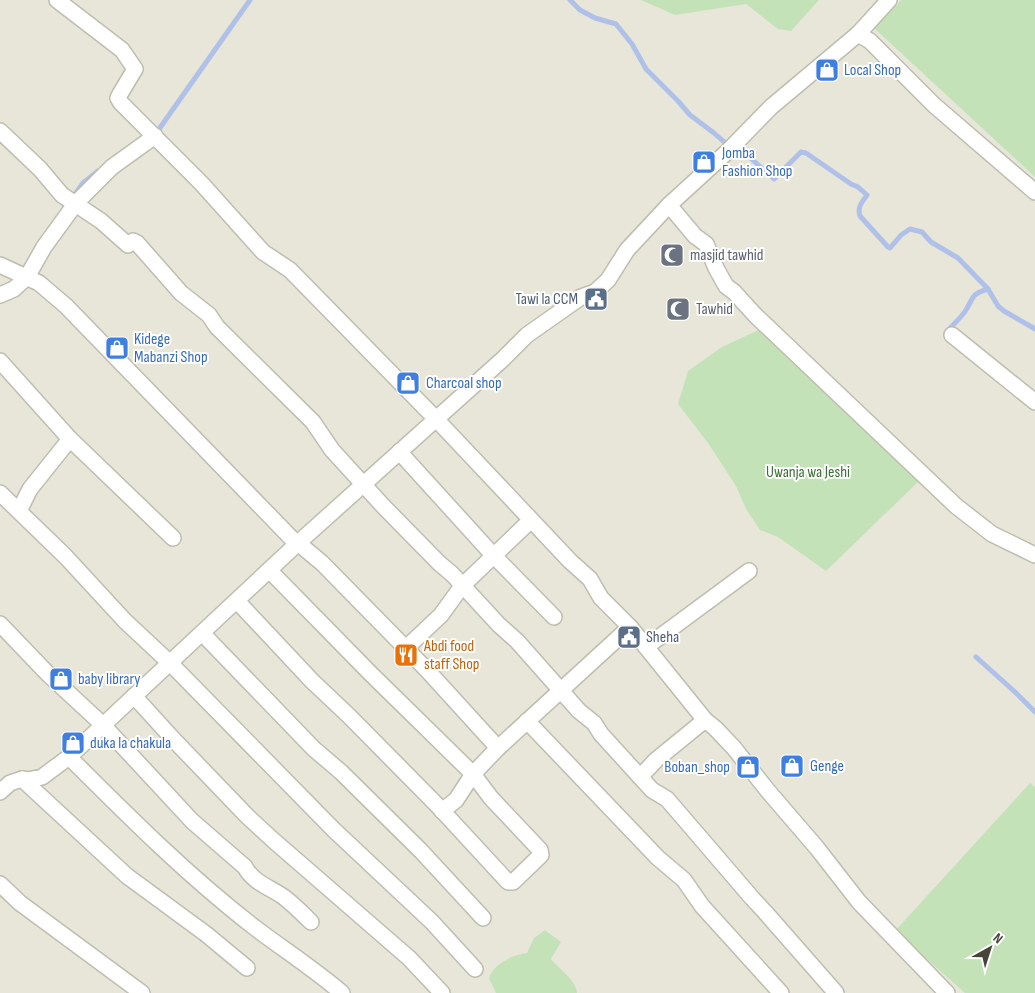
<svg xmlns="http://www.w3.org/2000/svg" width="1035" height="993" font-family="'Sofia Sans Condensed',sans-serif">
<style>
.residential{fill:#e7e6d9}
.green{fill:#c4e2b8}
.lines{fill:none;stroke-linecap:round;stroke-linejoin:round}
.stream{stroke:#afc1e8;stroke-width:5}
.minor-casing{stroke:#bebdae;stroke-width:18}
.minor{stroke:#fff;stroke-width:15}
.labels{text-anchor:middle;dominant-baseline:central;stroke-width:4;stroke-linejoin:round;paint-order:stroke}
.shop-label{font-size:16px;fill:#366cbe;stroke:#fff;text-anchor:start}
.worship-label{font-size:16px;fill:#5b616d;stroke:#fff;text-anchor:start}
.service-label{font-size:16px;fill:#4e5e75;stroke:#fff;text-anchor:end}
.park-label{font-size:16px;fill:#3a7233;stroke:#fff}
.food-label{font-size:16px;fill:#c56008;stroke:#fff;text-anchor:start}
</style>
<rect width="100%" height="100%" fill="#f3f3eb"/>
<!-- residential -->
<rect class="residential" x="0" y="0" width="1035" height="993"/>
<!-- green -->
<g class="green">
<polygon points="641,0 819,0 791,31 778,29 746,4 675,15"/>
<polygon points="901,0 1035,0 1035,177 874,28"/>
<polygon points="765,327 919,481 826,571 778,537 760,530 746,509 736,486 708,443 678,404 688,371 722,347"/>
<polygon points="1030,783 1035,787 1035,993 965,993 895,931"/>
<path d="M545 930 561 942 551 959C558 968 577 981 577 993H496L489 978C494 963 513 955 527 953L534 938Z"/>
</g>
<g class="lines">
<!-- stream -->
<g class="stream">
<path d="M570 0 580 10 595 18 616 24 632 44 646 69 678 101 690 115 714 133 723 141 746 154 774 179 801 152 806 153 851 184 858 187 867 195C862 202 857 207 860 216L888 247 890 248 901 235 910 229 922 232 931 242 958 258 988 289 998 306 1004 311 1035 329"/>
<polyline points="154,133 157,132 250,0"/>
<polyline points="76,193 83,183 98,171"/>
<path d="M947 332C953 324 961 318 966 310 974 297 971 294 988 289"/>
<polyline points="976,657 1015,692 1035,712"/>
</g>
<!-- minor casing -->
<g class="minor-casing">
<g id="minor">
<polyline points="57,0 122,50 135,69 120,94 118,98 121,103 202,184 263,252 290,270 436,419 570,561 590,579 601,598 630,627 705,720 715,728 734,748 768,791 817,848 859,902 947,993"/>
<polyline points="858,34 870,41 934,105 1035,192"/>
<polyline points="0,131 40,169 62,195 101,221 128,245 133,241 137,243 181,293 209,315 217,327 313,422 332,450 384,507 439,563 452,574 499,625 517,641 579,711 594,723 601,734 652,790 667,799 752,898 765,912 836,993"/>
<polyline points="669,205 695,236 706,244 716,268 726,286 734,292 756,316 956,506 992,534 1035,555"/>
<polyline points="0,265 39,283 66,306 297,544"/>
<polyline points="0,295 14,289 27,277 44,247 76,203 112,167 155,136"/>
<polyline points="952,335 1035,402"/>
<polyline points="0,361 70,439 173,538"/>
<polyline points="400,451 404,457 493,555 554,617"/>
<polyline points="0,493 66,557 125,621 170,663 334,830 432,922 475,969"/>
<polyline points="19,511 30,489 70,439"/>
<polyline points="298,543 322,563 427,670 498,748"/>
<polyline points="237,601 312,681 349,716 436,804 508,882 513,882 541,855 540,850 491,798 473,774 370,673 269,570"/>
<path d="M0 624 48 674 103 725 192 821 245 867C253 883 272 888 285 898 294 905 303 914 311 922"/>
<polyline points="202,633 314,749 341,772 421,851 483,918"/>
<polyline points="646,647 749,571"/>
<polyline points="405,649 441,615 462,586 531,520"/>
<polyline points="134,696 174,740 248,817 273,840 409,958 442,993"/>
<polyline points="527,721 658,858 684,880 702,906 781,993"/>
<path d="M69 757C128 816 187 875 254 927 283 949 314 969 342 993"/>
<polyline points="640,777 656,760 705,720"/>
<polyline points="22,779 127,876 206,934 247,968"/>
<polyline points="0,792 10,783 22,779 28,780 42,777 69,757 298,543 503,359 527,335 581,297 595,292 608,280 627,250 669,205 727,152 771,107 858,34 889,0"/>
<polyline points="442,811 456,800 473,774 498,748 630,627"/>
<polyline points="0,884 20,903 142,993"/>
</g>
</g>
<!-- minor -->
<use href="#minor" class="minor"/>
</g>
<!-- icons -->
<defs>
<g id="shop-square" transform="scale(1.25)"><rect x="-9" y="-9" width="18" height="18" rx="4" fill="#3f7fe0" stroke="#fff"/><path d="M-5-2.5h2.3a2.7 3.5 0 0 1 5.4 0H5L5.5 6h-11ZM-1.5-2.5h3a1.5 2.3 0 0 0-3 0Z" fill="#fff"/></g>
<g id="mosque-square" transform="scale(1.25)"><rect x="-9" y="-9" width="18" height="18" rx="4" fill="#6b7280" stroke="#fff"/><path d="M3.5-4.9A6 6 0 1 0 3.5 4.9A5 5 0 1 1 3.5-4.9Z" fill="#fff"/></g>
<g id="civic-square" transform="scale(1.25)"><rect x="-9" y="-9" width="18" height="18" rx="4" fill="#5c6f8a" stroke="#fff"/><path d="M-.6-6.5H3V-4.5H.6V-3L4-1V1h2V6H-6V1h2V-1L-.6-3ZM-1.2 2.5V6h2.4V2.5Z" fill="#fff"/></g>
<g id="restaurant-square" transform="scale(1.25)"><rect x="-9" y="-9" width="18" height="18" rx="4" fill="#e8710a" stroke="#fff"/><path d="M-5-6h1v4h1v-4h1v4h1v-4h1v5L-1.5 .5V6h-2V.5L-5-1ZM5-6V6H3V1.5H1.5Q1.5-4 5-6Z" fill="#fff"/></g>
</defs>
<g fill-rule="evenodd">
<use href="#shop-square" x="827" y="70"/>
<use href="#shop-square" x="704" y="162"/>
<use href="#mosque-square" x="672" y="255"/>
<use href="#civic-square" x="596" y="299"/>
<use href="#mosque-square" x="678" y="309"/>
<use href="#shop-square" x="117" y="348"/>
<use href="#shop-square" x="408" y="383"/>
<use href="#civic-square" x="629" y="637"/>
<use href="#restaurant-square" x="406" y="655"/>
<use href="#shop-square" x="61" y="679"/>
<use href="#shop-square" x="73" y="743"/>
<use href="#shop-square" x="792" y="766"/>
<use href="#shop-square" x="748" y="767"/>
</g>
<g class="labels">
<!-- shop labels -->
<g class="shop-label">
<text x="844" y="70">Local Shop</text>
<text x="722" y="153">Jomba<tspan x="722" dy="18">Fashion Shop</tspan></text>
<text x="134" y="339">Kidege<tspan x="134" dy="18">Mabanzi Shop</tspan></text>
<text x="426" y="383">Charcoal shop</text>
<text x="78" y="679">baby library</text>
<text x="90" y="743">duka la chakula</text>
<text x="810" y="766">Genge</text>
<text x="730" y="767" text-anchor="end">Boban_shop</text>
</g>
<!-- worship labels -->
<g class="worship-label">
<text x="690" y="255">masjid tawhid</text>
<text x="696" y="309">Tawhid</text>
</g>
<!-- service labels -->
<g class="service-label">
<text x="578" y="299">Tawi la CCM</text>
<text x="646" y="637" text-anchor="start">Sheha</text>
</g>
<!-- park labels -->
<g class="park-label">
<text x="808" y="472">Uwanja wa Jeshi</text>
</g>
<!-- food labels -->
<g class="food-label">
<text x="424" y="646">Abdi food<tspan x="424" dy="18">staff Shop</tspan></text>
</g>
</g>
<!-- north arrow -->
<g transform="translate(990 948) rotate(39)" stroke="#ffffff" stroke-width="4" paint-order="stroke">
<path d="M0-4L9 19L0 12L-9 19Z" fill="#474539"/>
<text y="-8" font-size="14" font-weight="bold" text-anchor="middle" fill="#474539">N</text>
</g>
</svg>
